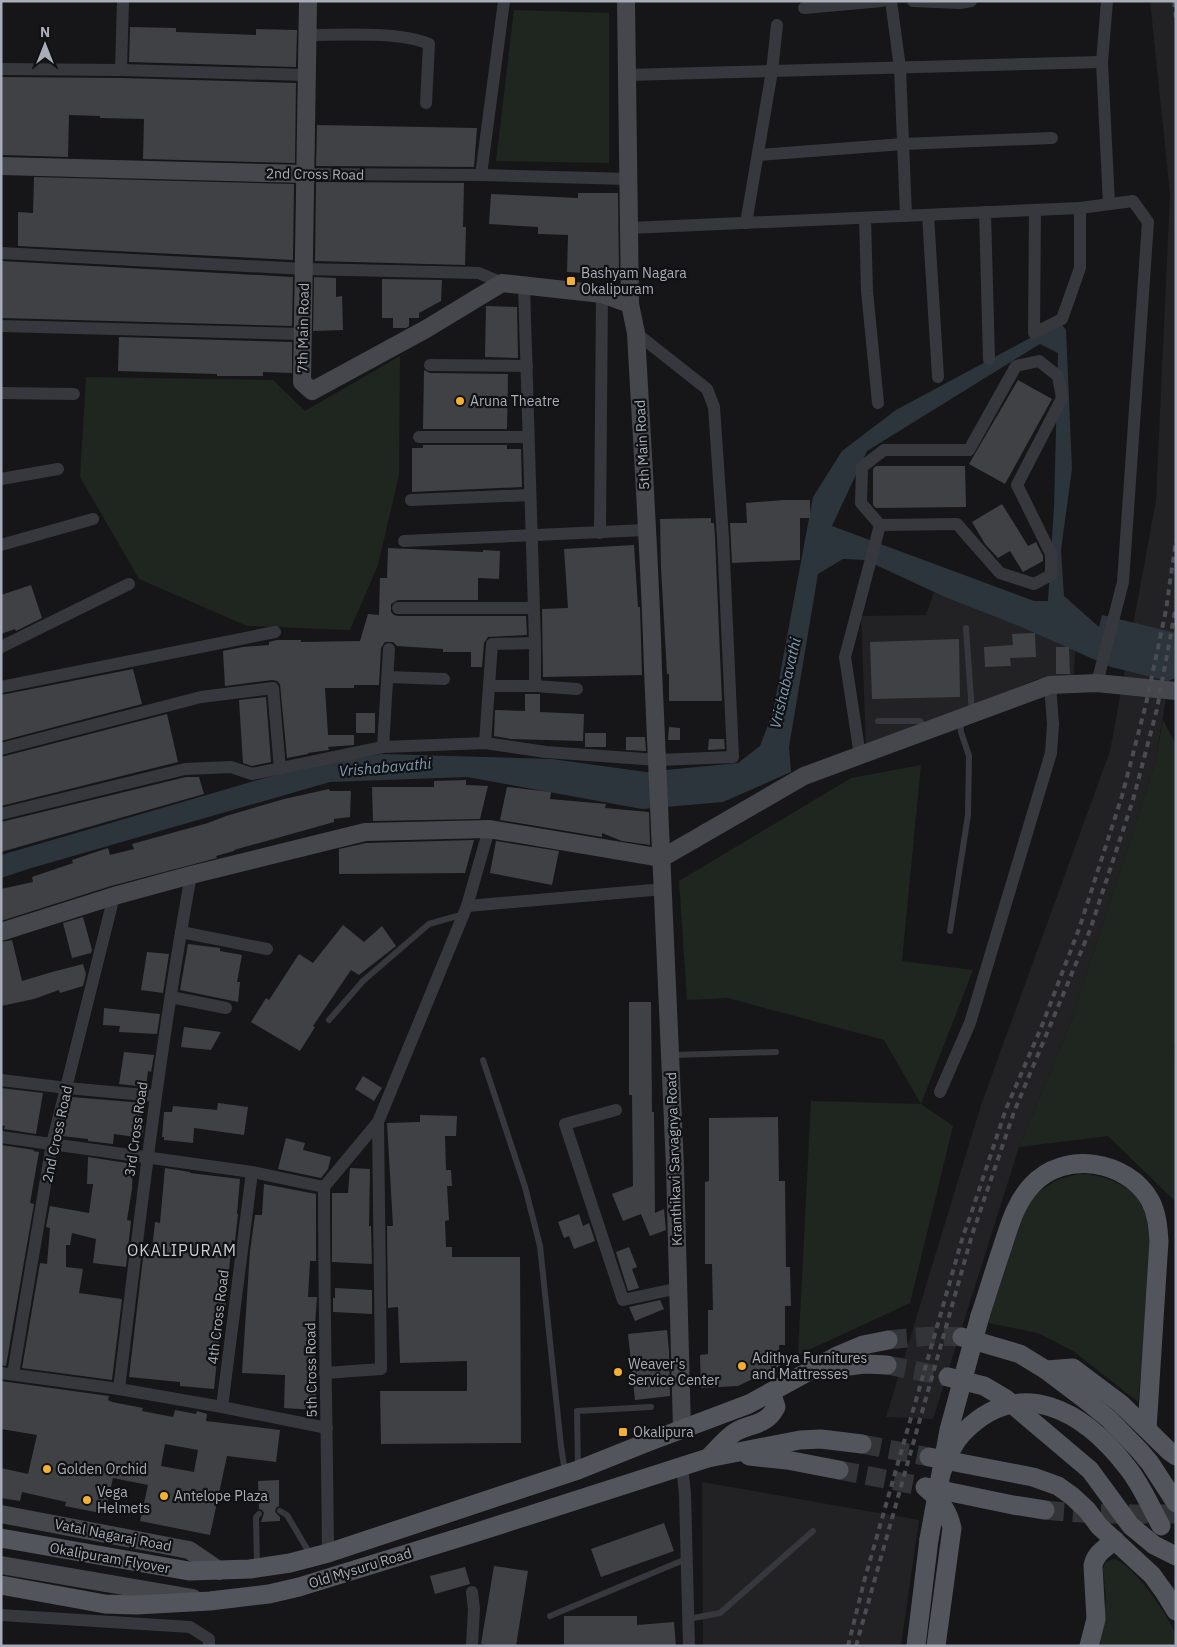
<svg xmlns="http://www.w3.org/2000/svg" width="1177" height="1647" font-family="'IBM Plex Sans',sans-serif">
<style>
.built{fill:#222225}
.green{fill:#1e261f}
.water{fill:#2c353c;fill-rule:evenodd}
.building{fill:#404145;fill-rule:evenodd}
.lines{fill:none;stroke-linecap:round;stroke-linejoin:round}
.primary-tunnel{stroke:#333438;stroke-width:19;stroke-dasharray:19 9;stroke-linecap:butt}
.lane{stroke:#37383d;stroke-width:6}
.street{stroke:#37383d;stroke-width:12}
.secondary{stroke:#45474d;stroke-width:18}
.primary{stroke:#53555c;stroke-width:19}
.rail{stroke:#4a4c52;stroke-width:4;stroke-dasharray:6 5;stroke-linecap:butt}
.primary-bridge{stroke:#53555c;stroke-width:19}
.poi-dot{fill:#f2b134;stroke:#111113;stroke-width:2}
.labels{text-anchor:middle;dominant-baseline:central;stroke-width:4.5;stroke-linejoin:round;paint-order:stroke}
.street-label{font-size:14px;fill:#a8adb8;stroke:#111113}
.poi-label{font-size:14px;fill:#a8adb8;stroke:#111113;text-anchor:start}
.water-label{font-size:15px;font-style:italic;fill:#7f9bb3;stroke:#111113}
.quarter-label{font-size:16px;letter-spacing:1px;fill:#c9ccd4;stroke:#111113}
</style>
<rect width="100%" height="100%" fill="#161618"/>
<!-- built -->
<g class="built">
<polygon points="1150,1 1176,1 1176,640 1155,763 1072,1019 1019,1147 933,1419 886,1417 981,1105 1110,751 1156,500 1170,194"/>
<polygon points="934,592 1021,627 1075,651 1074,678 1038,679 866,747 861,616 926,615"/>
<polygon points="702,1482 919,1520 901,1646 703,1646"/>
</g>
<!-- green -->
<g class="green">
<polygon points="514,10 609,13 609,163 496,161"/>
<polygon points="400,356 399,475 378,565 350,630 247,626 139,579 80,477 86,377 273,380 305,411"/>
<polygon points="1163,720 1176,745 1176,1045 1174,1046 1176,1089 1176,1202 1108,1136 1019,1147 1072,1019 1155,763"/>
<polygon points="921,765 902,961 973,970 921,1104 953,1126 910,1303 798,1355 811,1101 921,1104 884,1040 728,998 687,1000 679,881 851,778"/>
<path d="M1079 1174C1110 1174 1142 1190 1150 1222 1153 1237 1150 1267 1148 1283 1145 1323 1142 1363 1138 1402L1073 1351 1038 1333 988 1323 1019 1223 1029 1202 1037 1193 1057 1180Z"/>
<path d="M1113 1559C1129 1559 1171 1618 1175 1634 1176 1637 1176 1642 1176 1646H1098L1104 1622 1106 1598 1103 1569 1106 1562Z"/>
</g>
<!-- water -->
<path class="water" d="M1060 322 1066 330 1072 469 1061 550 1064 596 1099 627 1102 615 1176 633V678L1168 681 1111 667 1021 627 945 597 865 560 843 559 818 574 789 747 791 772 723 802 642 809 467 777 330 782 28 869 1 878V855L261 779 326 762 382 754 552 759 646 772 738 763 760 746 773 712 813 497 842 451 896 410ZM1040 344 1058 353 1054 507 1048 601H1034L832 526 867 451Z"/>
<!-- building -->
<g class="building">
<polygon points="130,27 176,28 176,32 256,35 256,29 297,30 296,67 129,62"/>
<polygon points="1,77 121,78 296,83 295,163 143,159 144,119 100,118 100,116 69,115 68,157 1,155"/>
<polygon points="317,125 477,128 474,167 316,166"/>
<polygon points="34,177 294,184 293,260 18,246 18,212 33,213"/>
<polygon points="316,182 464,183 463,227 466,227 465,265 315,261"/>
<polygon points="578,193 618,193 619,275 567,272 568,235 538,234 538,227 489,224 491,194 578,198"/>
<polygon points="1,261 293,277 292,326 1,318"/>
<polygon points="314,277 336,278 336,297 342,296 343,330 313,331"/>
<polygon points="382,279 442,280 441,301 419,313 419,318 409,318 409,326 406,328 393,328 393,318 382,318"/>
<polygon points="486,306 517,307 518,358 485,357"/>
<polygon points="119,337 292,342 292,373 263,372 263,376 217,376 217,374 118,371"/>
<polygon points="424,370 430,373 508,374 507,429 423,429"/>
<polygon points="1018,380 1052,399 1005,484 969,464"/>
<polygon points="423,445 507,445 507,449 521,449 522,487 412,492 412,448 423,448"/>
<polygon points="876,466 965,466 966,507 876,508 873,505 873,469"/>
<polygon points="784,500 810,500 810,518 800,518 800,560 732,563 730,523 747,523 746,503"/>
<polygon points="1002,504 1028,546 1036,542 1043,556 1043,561 1023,572 1010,551 998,558 985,544 972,522"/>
<polygon points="711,518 711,523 714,523 715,538 722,701 669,701 669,674 667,674 661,568 660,519"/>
<polygon points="634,545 638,607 640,607 642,675 543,677 542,609 568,608 564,549"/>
<polygon points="388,548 483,552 483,550 500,551 499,579 478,578 478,600 398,600 391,604 391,612 394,615 398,616 526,616 527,635 488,637 484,643 482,667 471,667 471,652 443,652 443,649 397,646 393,642 385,642 381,648 379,685 354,685 354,688 325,688 328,735 354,735 354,745 328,747 329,750 308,753 308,754 287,758 280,684 277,681 272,680 225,686 223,651 243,647 269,645 269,642 277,640 301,640 301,642 360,641 368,614 379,615 380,578 387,578"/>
<polygon points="31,585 42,618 16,631 15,629 1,634 1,595"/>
<polygon points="1035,633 1036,657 1010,658 1011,666 985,667 984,647 1013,645 1012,634"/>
<polygon points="959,639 960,697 872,699 870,642"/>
<polygon points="1056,647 1069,647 1070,674 1056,674"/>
<polygon points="133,669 142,704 1,741 1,695"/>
<polygon points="525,694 540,694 540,712 584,714 583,741 511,739 494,736 495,710 525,711"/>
<polygon points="266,697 271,762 252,766 243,763 239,700"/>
<rect x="356" y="713" width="19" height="20"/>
<polygon points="167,714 178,762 1,806 1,757"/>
<polygon points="669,727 680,728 680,740 668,740"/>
<rect x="585" y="733" width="21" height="14"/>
<polygon points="626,737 645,737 646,751 626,750"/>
<polygon points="709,739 724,739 725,749 708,750"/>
<polygon points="186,777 199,777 204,794 1,852 1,822"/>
<polygon points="466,780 466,785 488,786 480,819 373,821 372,787 434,787 434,781"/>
<polygon points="507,787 551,792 550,799 606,804 605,808 649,812 650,845 622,841 602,833 602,837 500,820"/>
<polygon points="329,789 330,791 351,791 350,817 334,819 334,822 234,850 234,851 216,856 217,858 111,886 1,921 1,889 33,882 32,877 73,863 72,860 108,848 110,855 134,849 132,844 208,823 226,816 284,799"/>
<polygon points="474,840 465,873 339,874 339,849 366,843"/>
<polygon points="496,841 559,851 552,885 490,873"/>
<polygon points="83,917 92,950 91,953 72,958 63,923"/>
<polygon points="343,925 364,942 382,926 396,946 359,975 351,970 313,1026 315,1027 300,1051 251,1022 266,998 269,1000 299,954 313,963"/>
<polygon points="12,940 22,981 52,972 83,964 86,974 83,986 60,993 59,990 34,999 1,1006 1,942"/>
<polygon points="188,944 220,948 220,951 242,955 237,982 240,982 238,1002 180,990"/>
<polygon points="147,952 169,954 163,993 141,990"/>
<polygon points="629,1002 651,1002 652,1112 654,1112 655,1213 664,1209 666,1230 650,1236 641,1214 623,1221 612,1194 633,1186 632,1095 629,1095"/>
<polygon points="104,1008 160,1014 157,1034 119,1032 120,1026 103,1025"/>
<polygon points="184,1027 221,1032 211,1050 181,1047"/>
<polygon points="124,1052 154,1055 151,1072 148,1071 146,1087 119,1084"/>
<polygon points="363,1076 382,1088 374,1101 355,1089"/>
<polygon points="1,1088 43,1093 36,1134 4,1129 5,1126 1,1125"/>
<polygon points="72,1097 143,1103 141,1126 144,1126 142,1138 114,1134 113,1144 88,1141 88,1139 62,1136"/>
<polygon points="218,1103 248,1107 244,1135 194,1128 193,1143 164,1140 164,1137 162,1137 164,1112 172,1112 173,1106 217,1110"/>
<polygon points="420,1115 457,1116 456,1136 445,1136 446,1170 451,1170 452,1186 447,1186 449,1220 445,1221 446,1247 452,1247 452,1257 520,1257 521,1443 381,1444 380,1391 467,1391 467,1361 400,1363 398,1307 388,1308 387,1226 393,1226 387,1123 420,1122"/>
<polygon points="778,1117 779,1181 785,1181 786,1267 790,1267 791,1306 785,1306 785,1345 779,1345 780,1366 738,1386 701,1388 700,1355 708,1354 708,1310 713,1310 712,1264 705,1264 705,1182 709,1181 709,1118"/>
<polygon points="286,1138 305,1143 303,1150 331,1157 328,1169 321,1178 278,1169"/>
<polygon points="2,1145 34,1150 33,1151 39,1152 30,1203 34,1204 6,1366 1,1365"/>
<polygon points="88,1157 133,1164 132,1189 127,1220 131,1221 126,1267 93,1263 96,1239 72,1233 70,1245 66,1245 66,1267 83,1269 79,1293 122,1299 112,1380 22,1368 40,1263 47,1264 50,1228 46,1227 50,1206 89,1213 93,1184 87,1184"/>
<polygon points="165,1168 190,1172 190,1173 240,1179 237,1214 238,1214 235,1241 232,1240 225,1311 222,1311 214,1389 180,1386 180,1382 129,1377 144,1249 152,1250 155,1222 160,1223"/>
<polygon points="350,1168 370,1169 369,1226 371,1226 372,1264 332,1262 332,1193 348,1193"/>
<polygon points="264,1184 316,1194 316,1261 310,1261 308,1297 317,1297 313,1353 315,1353 314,1378 317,1378 315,1410 284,1408 285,1375 242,1373 250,1251 255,1215 262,1215"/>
<polygon points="579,1214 583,1226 589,1223 595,1241 574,1249 569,1236 564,1238 558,1222"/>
<polygon points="629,1247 637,1267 632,1269 639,1288 628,1291 616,1252"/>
<polygon points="335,1288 372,1290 372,1314 333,1312 333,1298 335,1298"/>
<polygon points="660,1300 664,1309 635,1321 629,1307"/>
<polygon points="667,1330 669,1351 670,1396 635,1400 628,1334"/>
<path d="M1 1381 109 1396 108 1400 112 1402 143 1408 142 1411 173 1417 175 1410 196 1414 197 1411 207 1414 206 1421 280 1430 276 1462 227 1456 210 1535 140 1521 148 1485 113 1478 105 1514 65 1506 66 1502 22 1492 20 1501 1 1498V1468L28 1474 37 1435 1 1429ZM165 1444 198 1450 194 1472 161 1466Z"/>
<polygon points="279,1480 279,1506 276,1508 275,1512 280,1517 280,1521 261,1522 264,1513 262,1510 259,1509 258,1481"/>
<polygon points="664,1523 674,1551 601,1577 591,1549"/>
<polygon points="494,1566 528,1571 516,1646 493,1646 481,1644"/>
<polygon points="465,1567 470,1584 435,1594 430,1576"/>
<polygon points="564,1616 637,1616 637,1625 674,1622 676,1646 564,1646"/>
</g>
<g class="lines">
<!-- primary-tunnel -->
<g class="primary-tunnel">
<path d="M888 1340C913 1337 937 1335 962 1337"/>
<polyline points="887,1365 948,1377"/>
<polyline points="862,1444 929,1457"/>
<polyline points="839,1470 921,1486"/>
<path d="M1045 1510C1089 1515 1132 1514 1176 1514"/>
</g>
<!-- lane -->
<g class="lane">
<polyline points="966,628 972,713"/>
<polyline points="878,721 920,721 926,730"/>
<polyline points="950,931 968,815 969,756 961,732 960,719"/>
<polyline points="329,1020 363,981 429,924 457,916 462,918"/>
<polyline points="672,1055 776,1052"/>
<polyline points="483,1060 525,1187 540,1246 561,1446 565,1472"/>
<polyline points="578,1467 577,1411 651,1407"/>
<polyline points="280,1511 287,1515 310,1554"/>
<polyline points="257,1566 256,1517 259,1514"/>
<polyline points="550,1616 686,1559"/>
<polyline points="688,1619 720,1613 813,1531"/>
</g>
<!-- street -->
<g class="street">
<polyline points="891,1 900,68 906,216"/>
<polyline points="913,1 960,3 971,1"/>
<polyline points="1107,1 1102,62 1109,204"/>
<polyline points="804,8 882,1"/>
<path d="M308 35C342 35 399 31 429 44L426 103"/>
<polyline points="1,69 121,70 307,75"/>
<polyline points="121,70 123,1"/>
<polyline points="627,75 1102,62"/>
<polyline points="758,155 903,144 1052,138"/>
<polyline points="306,174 481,175 629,179"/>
<polyline points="481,175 504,1"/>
<polyline points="1035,210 1034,333 1062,319 1080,268 1080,208"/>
<polyline points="985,212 989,359"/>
<polyline points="928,215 938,377"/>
<polyline points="865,218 867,291 878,403"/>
<polyline points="746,223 772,71 777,25"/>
<polyline points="630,228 1080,208 1133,201 1148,222 1123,582 1097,683"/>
<polyline points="1,253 304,269 479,273 502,283"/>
<polyline points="524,286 535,643 535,686"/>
<polyline points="1,326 303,334"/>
<polyline points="430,365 527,366"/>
<polyline points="1,393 74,394"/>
<polyline points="419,437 528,437"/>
<polyline points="1,479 58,469"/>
<polyline points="411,500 530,495"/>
<polyline points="600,533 602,294"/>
<polyline points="404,541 646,530"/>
<polyline points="1,545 93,519"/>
<polyline points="398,608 533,608"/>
<polyline points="1,647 129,584"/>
<polyline points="388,677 444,679"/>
<polyline points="489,686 492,644 535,643"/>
<polyline points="1,687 275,632"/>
<polyline points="485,743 489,686 535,686 577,689"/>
<polyline points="383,747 389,649"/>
<polyline points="1,749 201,697 273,688 280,769"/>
<polyline points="860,756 845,657 880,525 957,524 1000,573 1034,584 1051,575 1051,554 1017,485 1062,398 1058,376 1039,361 1016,366 969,450 884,450 862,467 861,503 880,525"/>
<polyline points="1,814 185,769 231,767 252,774 383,747 485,743 546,752 658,760 733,757 723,538 714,407 707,389 636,333"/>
<polyline points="467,906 664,889"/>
<polyline points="181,932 267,949"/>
<polyline points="171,997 226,1008"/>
<polyline points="1,1080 67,1088 156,1096"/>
<polyline points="940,1092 970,1023 1051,753 1053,724 1050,685"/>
<polyline points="616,1110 565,1124 623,1300 679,1288"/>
<polyline points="1,1137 252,1172 324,1187"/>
<polyline points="324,1187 378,1122 467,906 489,829"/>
<path d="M324 1187C324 1309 327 1431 328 1553"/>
<polyline points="1,1373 119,1389 222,1407 327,1428"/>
<polyline points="325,1373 381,1369 378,1122"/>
<polyline points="13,1374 52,1144 114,896"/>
<path d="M119 1389C140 1217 160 1045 191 875"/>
<polyline points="222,1407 252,1172"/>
<polyline points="682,1466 685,1494 689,1646"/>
<polyline points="472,1592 474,1609 472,1646"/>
<polyline points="1,1615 190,1627 209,1639 209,1646"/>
</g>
<!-- secondary -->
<g class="secondary">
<polyline points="308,1 302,382 312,391 426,329 502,283 602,294 630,304"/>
<path d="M626 1 630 304 636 333C642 445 650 558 653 670L675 1167 682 1429"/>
<polyline points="1,166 306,174"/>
<polyline points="1,932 114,896 191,875 365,832 489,829 662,858 804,776 1050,685 1097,683 1176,691"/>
<polyline points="1,1514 189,1550 220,1571"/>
<polyline points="1,1565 193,1598"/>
</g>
<!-- primary -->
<g class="primary">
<path d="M980 1316C987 1295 993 1275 1000 1254 1008 1231 1014 1204 1032 1185 1064 1150 1127 1160 1150 1200 1157 1213 1158 1227 1159 1241L1147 1429"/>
<polyline points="962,1337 1020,1354 1046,1370 1087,1401 1109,1419 1139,1450 1150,1463 1176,1503"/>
<polyline points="819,1370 864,1364 887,1365"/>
<polyline points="1046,1370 1073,1368 1121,1404 1169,1451 1176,1456"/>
<polyline points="948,1377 984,1386 1006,1399 1090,1470 1131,1526 1154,1545 1176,1556"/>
<polyline points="749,1456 787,1460 839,1470"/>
<polyline points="929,1457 1033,1477 1058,1486 1072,1496 1087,1510 1099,1526 1152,1575 1165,1593 1176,1611"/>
<path d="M708 1458C717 1450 726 1437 737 1431 753 1423 767 1425 776 1407L771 1392"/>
<path d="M925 1487C939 1498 948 1510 952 1528L936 1646"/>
<polyline points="926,1487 1013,1505 1045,1510"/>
<polyline points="1,1538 189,1571 250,1569 290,1563 328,1553 578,1470 648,1442 749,1404 837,1356 863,1345 888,1340"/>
<polyline points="1,1585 105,1604 136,1605 210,1601 269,1594 299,1587 471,1534 708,1458 800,1440 821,1439 862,1444"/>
<polyline points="916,1646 929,1539"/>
<path d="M1089 1646 1096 1619 1093 1566C1095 1553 1106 1548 1115 1540"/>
</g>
<!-- rail -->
<g class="rail">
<polyline points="1174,1 1176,18"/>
<polyline points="848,1646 865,1578 963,1236 970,1217 1006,1109 1041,1028 1079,929 1122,796 1146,704 1166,610 1176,540"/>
<polyline points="856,1646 972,1235 1014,1112 1090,930 1133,800 1157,709 1176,606"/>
</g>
<!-- primary-bridge -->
<g class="primary-bridge">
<path d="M942 1471C947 1459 952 1444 962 1434 1019 1373 1084 1411 1127 1467 1141 1484 1150 1506 1161 1526"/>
<polyline points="929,1539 949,1430 980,1316"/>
</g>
</g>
<!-- markers -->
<g class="poi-dot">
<rect x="566" y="276" width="10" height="10" rx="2.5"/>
<circle cx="460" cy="401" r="5"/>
<circle cx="742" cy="1366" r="5"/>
<circle cx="618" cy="1372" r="5"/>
<rect x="618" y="1427" width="10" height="10" rx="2.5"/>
<circle cx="47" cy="1469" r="5"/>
<circle cx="164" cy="1496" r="5"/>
<circle cx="87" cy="1500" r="5"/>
</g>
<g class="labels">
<!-- street labels -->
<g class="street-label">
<text transform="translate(315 174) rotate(1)">2nd Cross Road</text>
<text transform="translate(303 328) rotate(-89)">7th Main Road</text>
<text transform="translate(642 445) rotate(-93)">5th Main Road</text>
<text transform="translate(136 1129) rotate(-82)">3rd Cross Road</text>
<text transform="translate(57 1134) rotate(-78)">2nd Cross Road</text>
<text transform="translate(674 1159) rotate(-92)">Kranthikavi Sarvagnya Road</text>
<text transform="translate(218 1317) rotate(-83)">4th Cross Road</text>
<text transform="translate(311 1370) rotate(-91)">5th Cross Road</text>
<text transform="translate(113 1535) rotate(11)">Vatal Nagaraj Road</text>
<text transform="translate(110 1558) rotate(10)">Okalipuram Flyover</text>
<text transform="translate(360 1568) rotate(-17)">Old Mysuru Road</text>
</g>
<!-- poi labels -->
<g class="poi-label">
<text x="581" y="273">Bashyam Nagara<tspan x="581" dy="16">Okalipuram</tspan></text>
<text x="470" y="401">Aruna Theatre</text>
<text x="752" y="1358">Adithya Furnitures<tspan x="752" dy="16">and Mattresses</tspan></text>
<text x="628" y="1364">Weaver's<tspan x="628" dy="16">Service Center</tspan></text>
<text x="633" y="1432">Okalipura</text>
<text x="57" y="1469">Golden Orchid</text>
<text x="97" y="1492">Vega<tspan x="97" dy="16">Helmets</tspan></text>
<text x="174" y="1496">Antelope Plaza</text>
</g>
<!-- water labels -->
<g class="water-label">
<text transform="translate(785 683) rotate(-77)">Vrishabavathi</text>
<text transform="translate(385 767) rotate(-5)">Vrishabavathi</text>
</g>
<!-- quarter labels -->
<g class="quarter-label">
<text x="182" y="1250">OKALIPURAM</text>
</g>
</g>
<!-- border -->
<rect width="1177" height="1647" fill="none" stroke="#a8adb8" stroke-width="5"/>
<!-- north arrow -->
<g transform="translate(45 45)" stroke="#111113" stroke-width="4" paint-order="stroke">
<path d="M0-4L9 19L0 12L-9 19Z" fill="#a8adb8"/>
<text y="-8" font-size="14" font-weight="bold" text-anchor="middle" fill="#a8adb8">N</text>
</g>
</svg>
